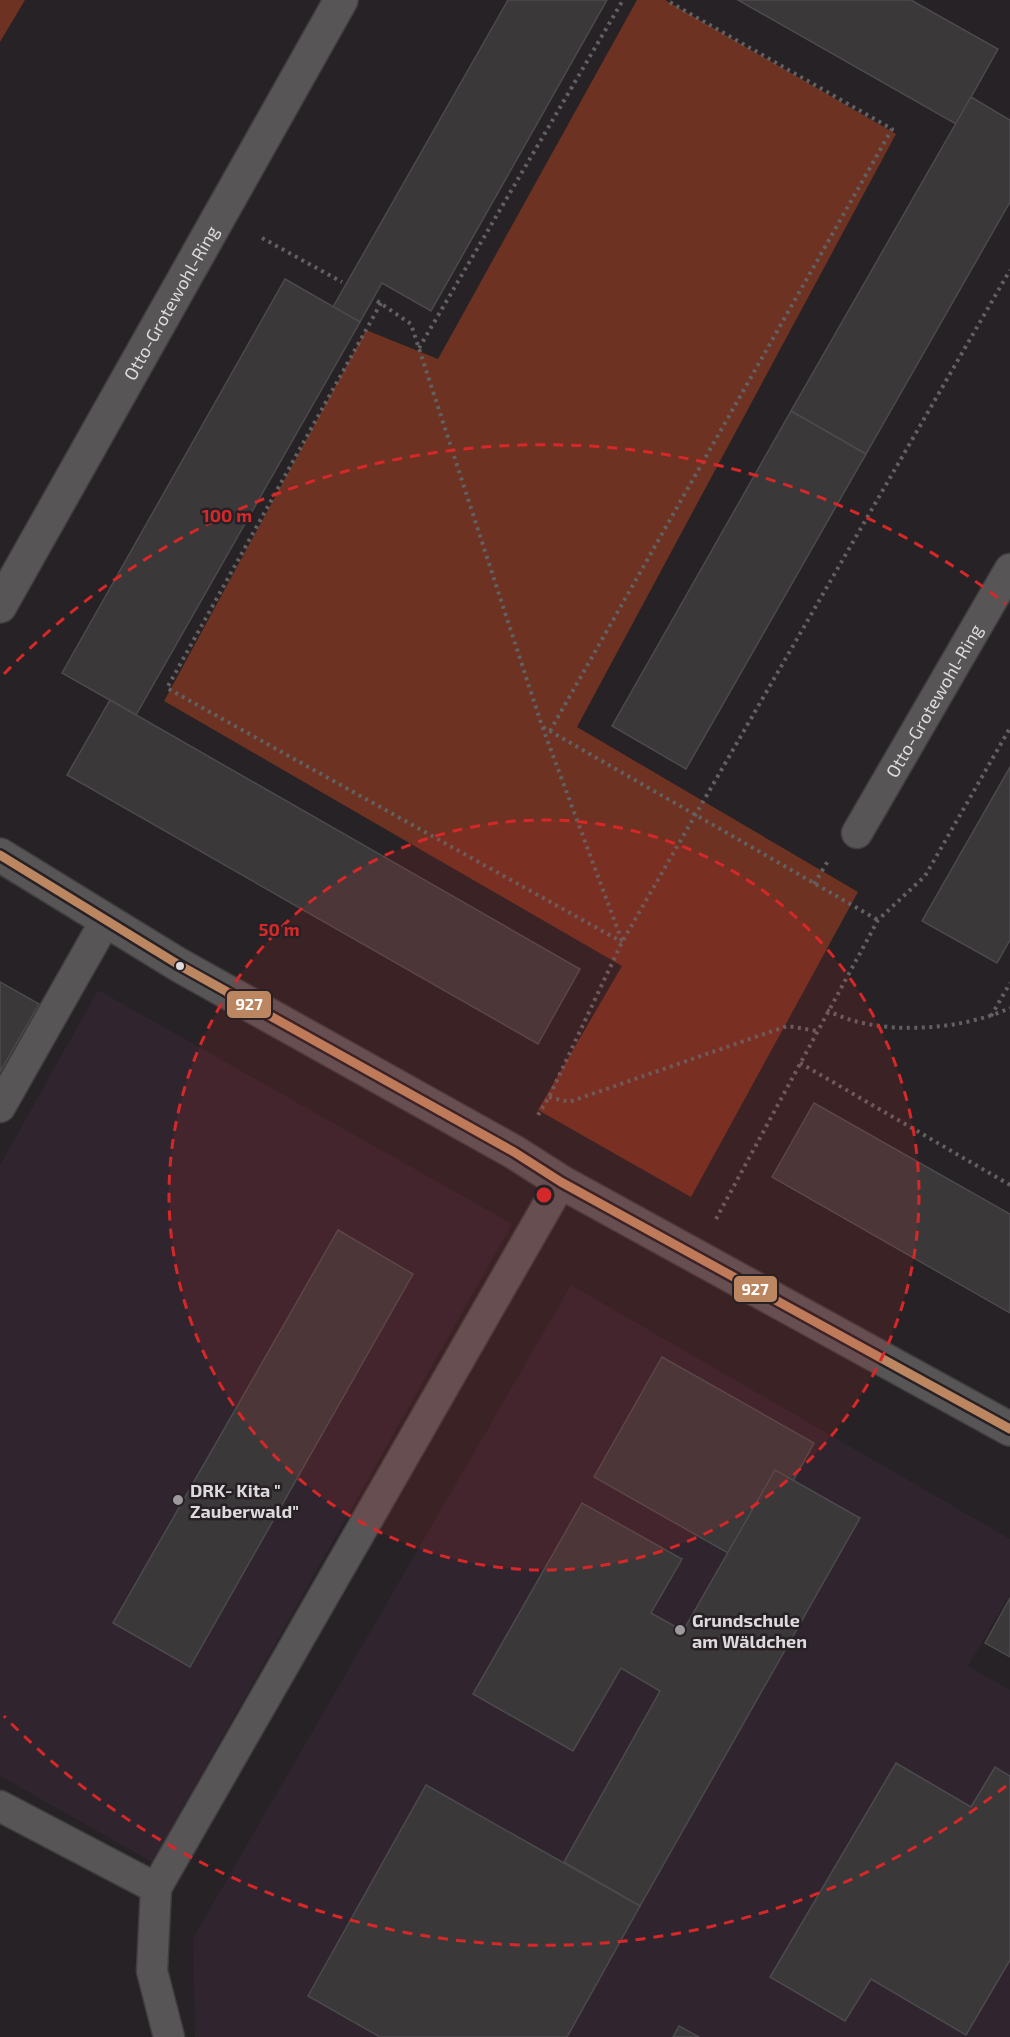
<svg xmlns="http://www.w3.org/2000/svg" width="1010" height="2037" font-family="'Exo 2',sans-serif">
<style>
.built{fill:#30252e}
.green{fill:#6d3222}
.building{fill:#3b383a;stroke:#4c4a4c;stroke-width:1.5}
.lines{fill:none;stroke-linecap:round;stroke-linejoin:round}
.service-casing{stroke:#403d3f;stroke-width:33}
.minor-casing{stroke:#403d3f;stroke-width:36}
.path{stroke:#626061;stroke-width:4;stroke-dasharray:3 4.5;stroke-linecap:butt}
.service{stroke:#585557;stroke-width:30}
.minor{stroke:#585557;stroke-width:33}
.bus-1-casing{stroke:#272126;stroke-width:14}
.bus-1{stroke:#bb8660;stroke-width:9}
.ring{fill:none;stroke:#d62828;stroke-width:3;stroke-dasharray:10 8}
.bus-dot{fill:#ddd9dc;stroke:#272126;stroke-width:2}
.poi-dot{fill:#9d999c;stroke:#272126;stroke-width:2}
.labels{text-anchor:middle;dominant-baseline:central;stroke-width:5;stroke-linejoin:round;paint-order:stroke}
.street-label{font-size:18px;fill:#ddd9dc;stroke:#272126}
.poi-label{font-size:18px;font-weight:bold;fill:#ddd9dc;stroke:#272126;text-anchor:start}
.centre{fill:#d62828;stroke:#272126;stroke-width:3}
.ring-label{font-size:18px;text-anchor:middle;font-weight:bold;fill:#d62828;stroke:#272126;stroke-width:5;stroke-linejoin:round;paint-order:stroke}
.line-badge{stroke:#272126;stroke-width:2}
.badge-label{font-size:16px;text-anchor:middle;font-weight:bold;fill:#fff}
</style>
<rect width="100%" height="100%" fill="#262225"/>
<!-- built -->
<g class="built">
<polygon points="98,990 512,1224 152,1862 0,1776 0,1165"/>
<polygon points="571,1285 1010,1539 1010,1594 968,1666 1010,1690 1010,2037 195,2037 193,1938"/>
</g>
<!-- green -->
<g class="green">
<polygon points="0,0 25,0 0,42"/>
<polygon points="637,0 665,0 896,134 577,727 858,892 691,1197 538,1110 622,966 164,701 366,330 438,359"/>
</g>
<!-- building -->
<g class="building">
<polygon points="508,0 607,0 431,311 382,283 360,322 333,307"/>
<polygon points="738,0 911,0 998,49 956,124"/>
<polygon points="971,97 1010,120 1010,202 866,454 791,411"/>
<polygon points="285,279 360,322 136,715 62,673"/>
<polygon points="791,411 866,454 686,769 612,726"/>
<polygon points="110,700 580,969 538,1044 67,775"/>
<polygon points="1010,767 1010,940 997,963 922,921"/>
<polygon points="0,982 39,1004 0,1072"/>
<polygon points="814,1103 1010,1214 1010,1313 772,1177"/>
<polygon points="338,1230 413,1274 190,1667 113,1623"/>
<polygon points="662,1357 814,1443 793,1481 775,1470 728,1553 594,1477"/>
<polygon points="775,1470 860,1518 640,1906 564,1862 660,1691 621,1668 573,1751 473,1694 582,1503 682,1559 651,1613 683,1631"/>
<polygon points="1010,1598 1010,1657 985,1643"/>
<polygon points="896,1763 971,1807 995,1767 1010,1776 1010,1960 966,2035 871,1979 845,2021 770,1977"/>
<polygon points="426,1785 640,1906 567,2037 380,2037 308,1996"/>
<polygon points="679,2026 699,2037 673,2037"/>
</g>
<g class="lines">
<!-- service casing -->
<g class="service-casing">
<g id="service">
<path id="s1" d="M857 833 1010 569"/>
<polyline points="0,1107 106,920"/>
<polyline points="0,1806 156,1888"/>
<polyline points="169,2037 152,1971 156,1888 561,1182"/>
</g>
</g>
<!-- minor casing -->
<g class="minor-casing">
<g id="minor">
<path id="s2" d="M0 606 341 0"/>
<polyline points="0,855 179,965 514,1152 561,1182 1010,1429"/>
</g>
</g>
<!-- path -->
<g class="path">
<polyline points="262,238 342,282"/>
<polyline points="377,301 411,324 542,726 622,941"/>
<polyline points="381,303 167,688 622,942"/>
<polyline points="419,348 623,0"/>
<polyline points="543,727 878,920"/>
<polyline points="550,731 892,129 666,0"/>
<polyline points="814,884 828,861"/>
<path d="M827 1010C876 1037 960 1031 1010 1008"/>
<polyline points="991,1016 1010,983"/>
<polyline points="800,1063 1010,1185"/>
<polyline points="549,1097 569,1102 787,1026 817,1031"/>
<polyline points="538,1115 549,1097 622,942 1010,270"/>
<polyline points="716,1219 878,920 925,876 1010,728"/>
</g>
<!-- service -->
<use href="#service" class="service"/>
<!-- minor -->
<use href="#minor" class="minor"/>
<!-- bus-1 casing -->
<g class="bus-1-casing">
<polyline id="bus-1" points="0,855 179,965 514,1152 561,1182 1010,1429"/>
</g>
<!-- bus-1 -->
<use href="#bus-1" class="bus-1"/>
</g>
<!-- distance rings -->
<circle cx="544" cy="1195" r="375" fill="#d62828" fill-opacity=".12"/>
<g class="ring">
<circle cx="544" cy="1195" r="375"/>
<path d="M1006 1786A750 750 0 0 1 4 1716M4 674A750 750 0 0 1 1006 604"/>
</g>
<!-- markers -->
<circle class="bus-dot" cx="180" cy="966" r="5"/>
<g class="poi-dot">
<circle cx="178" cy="1500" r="6"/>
<circle cx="680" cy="1630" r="6"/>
</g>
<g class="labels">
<!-- street labels -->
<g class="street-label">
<text stroke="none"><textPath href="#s2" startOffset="348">Otto-Grotewohl-Ring</textPath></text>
<text stroke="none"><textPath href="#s1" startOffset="153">Otto-Grotewohl-Ring</textPath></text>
</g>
<!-- poi labels -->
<g class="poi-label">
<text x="190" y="1490">DRK- Kita "<tspan x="190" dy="21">Zauberwald"</tspan></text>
<text x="692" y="1620">Grundschule<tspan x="692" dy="21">am Wäldchen</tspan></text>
</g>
</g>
<circle cx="544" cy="1195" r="9" class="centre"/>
<g class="ring-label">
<text x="227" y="522">100 m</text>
<text x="279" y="936">50 m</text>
</g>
<g class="line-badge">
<rect x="226" y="990" width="46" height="29" rx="6" fill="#bb8660"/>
<rect x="733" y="1275" width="45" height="28" rx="6" fill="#bb8660"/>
</g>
<g class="badge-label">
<text x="249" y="1010">927</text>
<text x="755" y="1295">927</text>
</g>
</svg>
